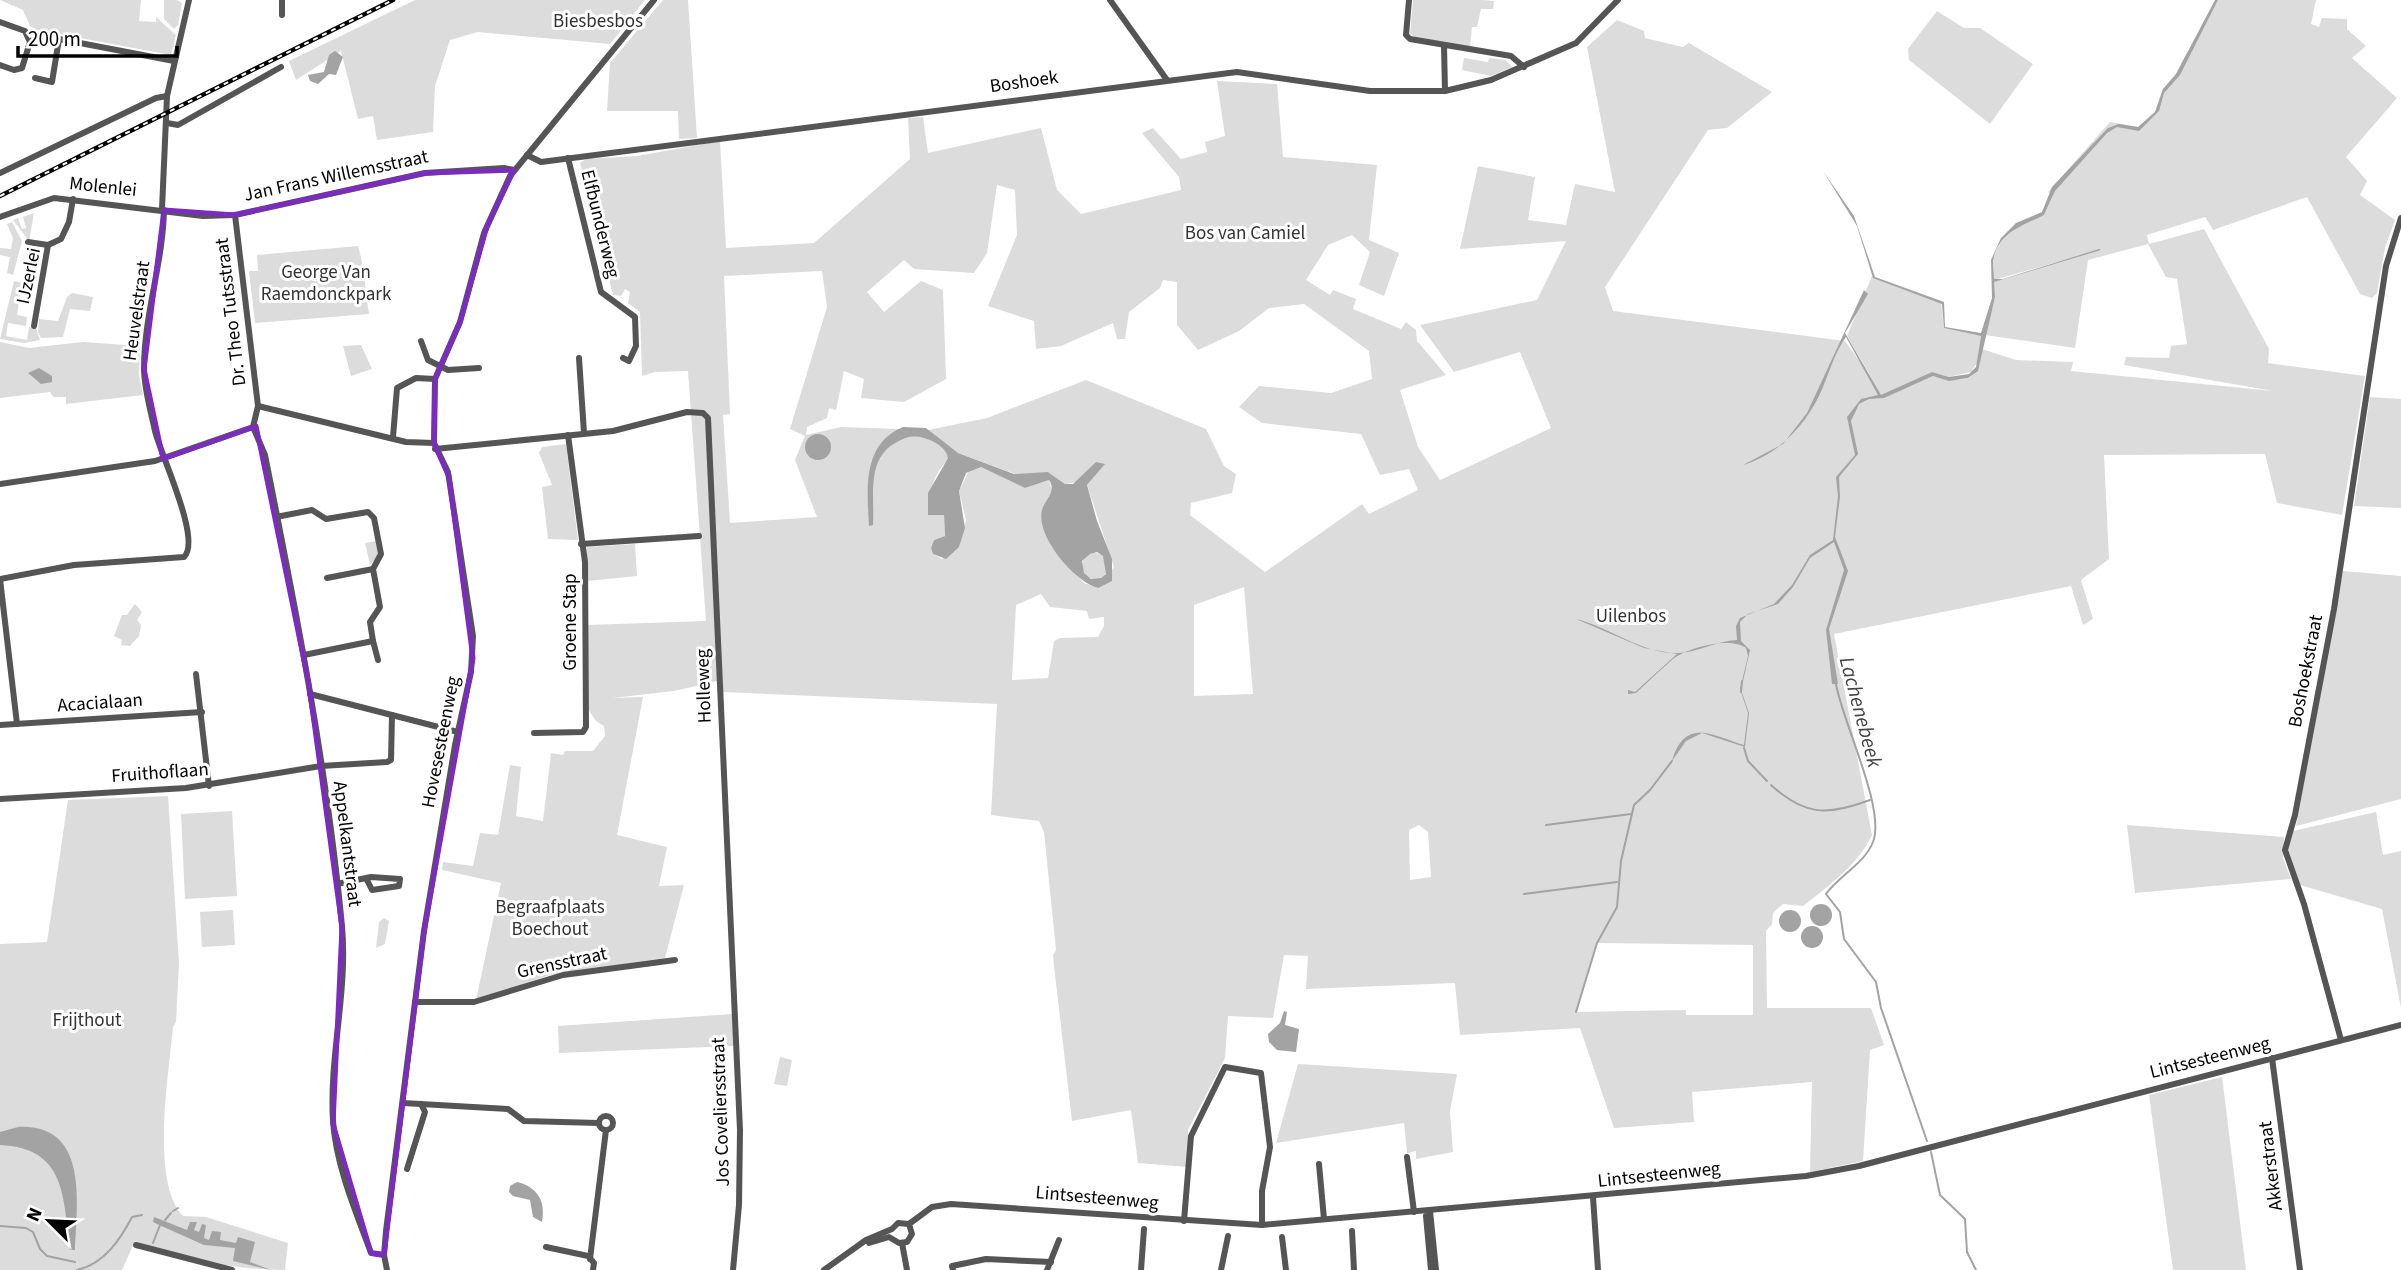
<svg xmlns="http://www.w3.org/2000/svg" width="2401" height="1270" font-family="'Source Sans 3',sans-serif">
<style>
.green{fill:#dcdcdc;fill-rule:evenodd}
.water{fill:#a3a3a3;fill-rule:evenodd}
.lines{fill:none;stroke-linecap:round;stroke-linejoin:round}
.stream{stroke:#a3a3a3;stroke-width:2}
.minor{stroke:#555;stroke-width:6}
.rail-casing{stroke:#000;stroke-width:4.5}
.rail{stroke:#fff;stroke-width:2;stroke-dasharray:5;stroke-linecap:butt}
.marked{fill:none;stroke:#7b2cbf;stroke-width:5;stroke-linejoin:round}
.labels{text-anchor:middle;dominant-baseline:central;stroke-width:6;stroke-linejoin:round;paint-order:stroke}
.park-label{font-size:19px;fill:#333;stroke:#fff}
.street-label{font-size:19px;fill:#000;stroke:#fff}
.water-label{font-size:21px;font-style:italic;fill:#444;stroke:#fff}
</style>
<rect width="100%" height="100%" fill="#fff"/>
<!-- green -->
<g class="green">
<polygon points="0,0 141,0 139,21 156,22 156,17 176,35 171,55 37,30 30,26 23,10"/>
<polygon points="164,0 177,0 182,3 178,25 174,29 164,19"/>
<polygon points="415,0 645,0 610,44 478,32 450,40 435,86 433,132 377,140 373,116 358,119 341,51 296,80 289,61"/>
<polygon points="663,0 688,0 697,138 679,139 678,111 607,111 610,63"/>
<polygon points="1413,0 1483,0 1494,1 1493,9 1481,9 1477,27 1472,27 1470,47 1419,39 1410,34"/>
<path d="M2218 0H2316L2311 24 2319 27 2322 18 2347 19V29L2366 46 2352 58 2397 98 2346 157 2367 181 2360 195 2395 220 2385 248 2377 293 2372 298 2360 294 2307 197 2213 230 2205 217 2147 235 2149 244 2204 229 2269 349 2268 363 2365 376 2342 515 2277 503 2265 454 2104 455 2109 559 2081 580 2093 619 2083 625 2071 586 1834 634 1872 835C1859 864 1827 887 1803 906L1783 904 1773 913 1772 924 1766 931 1767 1008H1871L1884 1045 1870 1050 1863 1161 1810 1172 1812 1082 1692 1092 1694 1122 1614 1128 1580 1028 1460 1035 1455 983 1306 989 1308 956 1284 955 1273 1018 1228 1016 1225 1058 1188 1130V1167L1138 1163 1131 1110 1072 1121 1054 966 1053 955 1056 950 1044 832 1039 821 991 815 997 704 723 692 722 680 674 691 612 698 643 697 617 835 667 847 659 886 684 885 665 958 550 975 476 1000 501 883 442 870 443 862 473 866 480 833 498 835 510 765 521 767 516 816 543 821 551 753 563 755 565 751H593L605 736 604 726 596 721 588 709 587 625 706 621 688 371 655 372 642 376 640 312 628 303 630 292 625 289 621 296 613 295 580 163 586 159 637 156 720 141 726 248 814 243 910 159 908 118 923 117 928 153 1041 128 1057 190 1081 214 1181 190 1179 177 1142 133 1153 128 1181 159 1207 152 1205 142 1225 136 1217 81 1277 84 1283 157 1377 165 1369 240 1399 253 1384 296 1359 285 1370 252 1352 235 1328 245 1306 280 1330 295 1333 290 1356 299 1353 309 1401 329 1406 322 1416 330 1417 341 1446 375 1400 390 1418 447 1440 480 1551 428 1520 352 1454 372 1420 325 1537 300 1566 241 1460 249 1478 166 1535 177 1528 220 1566 225 1575 184 1615 192 1587 47 1617 20 1644 31 1645 38 1683 47 1689 43 1772 92 1727 128 1708 130 1605 287 1613 311 1845 341 1873 380 1847 336 1872 276 1941 302 1944 328 1981 336 1977 363 1971 372 1949 377 1932 372 1884 395 1885 397 1933 376C1964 382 1977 385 1982 349L2016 360 2073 362 2071 371 2273 391 2124 365 2126 357 2169 358 2171 346 2187 344 2177 279 2166 277 2148 244 2088 260 2075 348 1985 335 1995 297 1993 282 2100 250 1994 280C1994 274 1993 268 1993 263 1997 234 2022 225 2044 215L2053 196 2048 192 2110 122 2138 127 2155 112 2163 89 2176 74 2187 52 2190 53ZM997 185 1015 190 1017 235 988 306 1034 321 1036 349 1061 346 1113 323 1117 339H1125L1129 312 1160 288 1163 280 1177 282V325L1198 350 1239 331 1269 308 1304 304 1369 351 1372 379 1331 393 1259 386 1239 407 1262 423 1361 434 1380 475 1409 469 1418 490 1369 514 1362 504 1265 572 1190 515 1191 503 1232 493 1236 474 1224 466 1206 429 1086 380 987 418 928 430 841 427 806 435 807 427 827 418 829 408 836 410 844 371 864 379 861 398 904 402 946 379 943 290 921 281 884 312 867 292 904 260 914 269 974 273 987 253ZM822 271 827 307 790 429 805 436 795 460 817 517 730 523 723 415 730 414 724 276ZM958 453 1021 476 1048 472 1065 484 1078 482 1096 462 1104 465 1087 485 1114 567 1098 588 1084 583 1051 546 1042 511 1052 491 1049 480 1025 488 981 467 970 469 959 491 966 520 959 547 942 559 933 554 931 548 934 540 945 536 944 515H928C928 491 936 464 958 453ZM1244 587 1253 694 1194 696V605ZM1041 594 1050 607 1087 611 1089 619 1104 617V626L1098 637 1060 638 1054 641 1048 678 1012 680 1016 605ZM1419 825 1428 832 1431 877 1410 880 1409 830ZM1597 943 1753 945V1015H1686V1010L1577 1012Z"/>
<polygon points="1937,11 1964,28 1980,28 2033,64 1990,124 1909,60 1908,49"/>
<polygon points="1464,58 1488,62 1489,58 1506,60 1512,67 1491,76 1462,70"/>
<polygon points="34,213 29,241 13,220 18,218 22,229 26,228 23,217"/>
<polygon points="12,222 22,241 13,275 7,273 10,257 0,255 0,248 11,249 13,238 7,224"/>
<path d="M358 246C365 270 365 290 369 314L255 323 249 271H258L257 255Z"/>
<polygon points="14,281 22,283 17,315 27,317 26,326 8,323 6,336 27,340 29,327 36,328 40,340 24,343 0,339"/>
<polygon points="72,293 93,297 90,311 70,309 63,337 41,338 38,332 39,319 58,321 67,297"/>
<polygon points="0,342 29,348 83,342 140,346 139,375 143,395 66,404 66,397 53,397 50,392 0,398"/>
<polygon points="361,345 372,369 351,376 343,346"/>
<polygon points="2370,397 2401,399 2401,508 2354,506"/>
<polygon points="566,444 578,540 548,539 542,487 552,485 539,453 542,447"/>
<polygon points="376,541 378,556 370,565 365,543"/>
<polygon points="635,544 637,576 587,581 587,547"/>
<circle cx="1095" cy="566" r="13"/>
<polygon points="2343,571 2401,576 2401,799 2296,826"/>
<polygon points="135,604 142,612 137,620 141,625 139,636 130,646 121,645 122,640 114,636 122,615 127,615"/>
<path d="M168 796 179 963 176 1022 173 1027C169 1073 150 1182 183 1216L206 1217 288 1243 285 1270C233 1270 183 1258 135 1241L122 1270H0V944L47 942 68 800Z"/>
<polygon points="232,811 237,896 185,899 181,814"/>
<polygon points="2376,812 2383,855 2401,851 2401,1008 2382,909 2300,885 2288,849 2293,831"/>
<polygon points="2127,825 2284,837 2283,858 2291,879 2135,893"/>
<polygon points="233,910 235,945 202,947 200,912"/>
<polygon points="384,918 389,921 385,944 376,948 379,922"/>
<polygon points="732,1014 734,1046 559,1053 558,1026"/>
<polygon points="780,1057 792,1060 787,1086 774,1084"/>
<polygon points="1298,1064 1457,1074 1450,1111 1453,1152 1416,1159 1416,1151 1407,1153 1404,1123 1276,1143"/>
<polygon points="2222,1077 2246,1270 2173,1270 2149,1095"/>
</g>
<!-- water -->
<g class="water">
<path d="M2215 0H2218L2180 75 2164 93 2159 111 2139 131 2117 127 2107 133 2055 191 2044 215C2022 226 1997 233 1993 262 1993 268 1994 274 1994 279H2003L2099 249 2101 250 1994 282 1995 297 1978 371 1968 378 1949 381 1933 376 1884 398 1869 399 1859 404 1851 421 1858 454 1839 477 1840 497 1835 537 1848 571 1829 629 1838 684H1832L1826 630 1844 570 1834 542 1810 558 1793 587 1778 604 1748 614 1740 622 1741 641 1750 650 1741 690 1749 713 1745 747 1702 733 1686 741 1672 761C1685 716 1714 736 1744 745L1748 713 1740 689 1748 656 1746 648C1730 636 1687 648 1673 659 1660 670 1648 682 1636 693L1628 694V690L1635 692 1677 654 1644 648 1576 619C1608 626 1643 655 1679 653 1698 652 1717 641 1737 640L1736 626 1740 618 1774 604 1792 585 1810 555 1833 540 1838 496 1836 477 1855 455 1847 417 1861 399 1878 395 1846 337C1836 350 1830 370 1823 387 1808 423 1780 454 1743 465L1783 444 1807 413 1864 290 1868 294 1845 333 1881 395 1932 372 1949 377 1969 374 1976 367 1981 336 1944 328 1942 304 1873 278 1857 226 1823 171 1854 216 1875 277 1944 302 1945 327 1981 333 1992 298 1991 260 2001 238 2016 223 2042 212 2052 187 2108 128 2119 124 2138 127 2155 112 2163 89 2176 74Z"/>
<polygon points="335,51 343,57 336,75 329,74 318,84 310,81 308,75 324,72 329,55"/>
<polygon points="39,368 52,376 52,382 41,384 28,373"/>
<path d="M903 427 926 428 958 453 1014 474 1048 472 1065 484H1073L1096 462 1105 464 1087 485 1097 521 1112 559V581L1098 588C1075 582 1035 536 1042 510 1045 499 1057 492 1049 480L1025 488 981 467 966 473 959 491 965 528 959 547 946 559 933 554 931 548 934 540 945 536 944 515H928V493L948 458C946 447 934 441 924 438 914 435 905 437 897 442 865 458 875 499 873 525L869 526C867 489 862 444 903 427ZM1097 552 1103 556 1106 574 1101 578 1091 579 1084 573 1082 561 1090 554Z"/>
<circle cx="818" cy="447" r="13"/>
<circle cx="1821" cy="915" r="11"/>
<circle cx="1790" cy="921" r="11"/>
<circle cx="1812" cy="937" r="11"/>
<polygon points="1284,1011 1287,1012 1285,1025 1299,1029 1296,1052 1277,1050 1269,1042 1268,1034 1280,1023"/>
<path d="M18 1127C89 1123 77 1203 75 1250H70C63 1198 67 1148 0 1145V1132Z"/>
<path d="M517 1182C538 1187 546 1202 542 1222L533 1217 530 1200 513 1196 509 1192 510 1186Z"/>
<polygon points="154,1217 187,1230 190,1222 197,1222 194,1230 199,1232 202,1224 206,1225 204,1238 209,1240 212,1231 221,1232 220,1240 236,1243 238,1237 255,1242 250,1262 271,1270 233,1261 235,1248 204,1245 157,1224 153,1222"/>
</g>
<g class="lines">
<!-- stream -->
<g class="stream">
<path d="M1836 684C1842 721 1886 809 1873 842 1865 863 1839 876 1826 894L1840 912 1844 939 1876 982 1881 1008 1927 1141"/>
<polyline points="1741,692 1742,681"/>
<polyline points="1744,748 1748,761 1767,781"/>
<path d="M1771 785C1805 816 1827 816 1870 800"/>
<polyline points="1546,825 1631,814"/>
<polyline points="1524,894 1617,882"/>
<polyline points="1576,1012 1597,943 1617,907 1621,861 1634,805 1650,790 1672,761"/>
<polyline points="1931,1152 1940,1195 1965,1219 1967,1252 1976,1270"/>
<polyline points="173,1211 178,1208"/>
<polyline points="165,1220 171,1213"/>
<polyline points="0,1226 26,1228 33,1232 40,1249 47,1256 75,1262"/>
<polyline points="153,1243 160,1225"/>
<path d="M77 1270C104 1264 120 1240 132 1217L142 1215"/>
</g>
<!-- minor -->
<g class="minor">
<polyline points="282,0 282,15"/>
<polyline points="1110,0 1167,80"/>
<polyline points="1409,0 1406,35 1410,39 1511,56 1524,67"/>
<polyline points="0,22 25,31 30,42 22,68 14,70 0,65"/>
<polyline points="1444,46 1445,91"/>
<polyline points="35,78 52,82 59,39 174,61"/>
<polyline points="167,123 178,125 281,67"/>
<polyline points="527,155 541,162 1237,72 1370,91 1445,91 1491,80 1576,43 1618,0"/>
<polyline points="568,158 601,292 635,317 636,346 629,361 623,358"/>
<polyline points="0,173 156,98 167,96"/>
<polyline points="162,209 167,96 189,0"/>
<polyline points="235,215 258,406 253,427"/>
<polyline points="0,217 54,198 203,216 235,215 425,173 504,168 514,170"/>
<polyline points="28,242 48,245"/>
<polyline points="48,245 61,239 69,222 73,199"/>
<polyline points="34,326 48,245"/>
<polyline points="421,341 428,360 448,370 479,368"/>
<polyline points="579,358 584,433"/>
<polyline points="258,406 406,442 434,443"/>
<path d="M253 427 265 455C296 610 327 768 342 926 348 992 329 1056 333 1121 336 1166 356 1212 371 1253L384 1255"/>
<polyline points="393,437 397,388 416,378 435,379"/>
<polyline points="435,449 613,431 687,412 703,413 708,418 740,1130 739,1205 733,1270"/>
<polyline points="0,484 155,461 253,427"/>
<polyline points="276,517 312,510 326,519 368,512 374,518 381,554 373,569 380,607 370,622 373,641 304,655"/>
<polyline points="581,544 699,536"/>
<polyline points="327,578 373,569"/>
<path d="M0 579 74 565 184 557C202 540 161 456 155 431 151 412 144 389 144 368 144 315 163 263 164 210"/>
<polyline points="0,579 17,724"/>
<polyline points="373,641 378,660"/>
<polyline points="196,674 209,786"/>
<polyline points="310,694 458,732"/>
<polyline points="0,725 202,712"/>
<polyline points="534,733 583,732 586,727 585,562 568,435"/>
<polyline points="0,799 186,788 321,766 387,762 391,760 392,715"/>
<polyline points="337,884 371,877 400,879 399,886 372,890 367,880"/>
<polyline points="415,1002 474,1002 563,975 675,960"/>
<polyline points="2341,1040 2304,904 2285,850 2295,815 2334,609 2386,266 2401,218"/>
<polyline points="2272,1058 2300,1270"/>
<polyline points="403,1103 508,1109 524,1121 599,1123"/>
<circle cx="606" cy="1123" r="7"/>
<polyline points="1407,1157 1414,1212"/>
<polyline points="1319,1164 1324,1219"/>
<polyline points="407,1169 425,1112 421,1104"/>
<polyline points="1593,1197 1598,1270"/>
<polyline points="1430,1211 1436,1270"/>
<polyline points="1426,1216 1431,1270"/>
<polyline points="1184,1221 1191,1136 1225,1067 1261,1073 1270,1147 1262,1191 1262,1225"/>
<polyline points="1352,1231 1354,1270"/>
<polyline points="1282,1237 1286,1270"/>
<polyline points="869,1243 889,1237 899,1243 907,1242 912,1234 909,1224"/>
<polyline points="902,1243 907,1270"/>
<polyline points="136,1245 232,1270"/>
<polyline points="546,1247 588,1256 594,1263 593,1270"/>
<polyline points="590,1259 606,1130"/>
<polyline points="387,1270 384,1255 386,1231 424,931 455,745 471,672 473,636 448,472 434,443 435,379 460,322 484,233 510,176 654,0"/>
<polyline points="824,1270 866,1240 892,1229 898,1223 909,1224 932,1207 951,1204 1262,1225 1806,1176 1859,1166 2401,1025"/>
<polyline points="953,1270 952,1266 986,1259 1051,1262"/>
<polyline points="1047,1270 1059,1240"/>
<polyline points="1141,1270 1144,1229"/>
<polyline points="1221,1270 1228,1236"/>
</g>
<!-- rail casing -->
<g class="rail-casing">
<polyline id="rail" points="0,196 393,0"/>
</g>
<!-- rail -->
<use href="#rail" class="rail"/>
</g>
<!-- marked area -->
<path class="marked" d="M514 170 487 226 460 322 435 379 434 443 449 477 473 658 424 931 384 1255 371 1253 333 1124 342 927 309 685 256 426 163 459 144 369 164 210 235 215 425 173Z"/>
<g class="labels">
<!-- park labels -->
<g class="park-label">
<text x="598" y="21">Biesbesbos</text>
<text x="1245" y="233">Bos van Camiel</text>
<text x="326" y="272">George Van<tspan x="326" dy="22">Raemdonckpark</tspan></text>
<text x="1631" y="616">Uilenbos</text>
<text x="550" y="907">Begraafplaats<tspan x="550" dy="22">Boechout</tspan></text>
<text x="87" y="1020">Frijthout</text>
</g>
<!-- street labels -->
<g class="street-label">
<text transform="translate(1024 82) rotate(-8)">Boshoek</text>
<text transform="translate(336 176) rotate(-12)">Jan Frans Willemsstraat</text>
<text transform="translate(103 187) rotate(6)">Molenlei</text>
<text transform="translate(600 224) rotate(76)">Elfbunderweg</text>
<text transform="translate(29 276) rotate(-78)">IJzerlei</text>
<text transform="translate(137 311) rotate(-82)">Heuvelstraat</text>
<text transform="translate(231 312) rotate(-97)">Dr. Theo Tutsstraat</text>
<text transform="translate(570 622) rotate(-90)">Groene Stap</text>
<text transform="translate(2306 671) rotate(-79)">Boshoekstraat</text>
<text transform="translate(704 686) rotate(-92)">Holleweg</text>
<text transform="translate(100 703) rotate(-4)">Acacialaan</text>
<text transform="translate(441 742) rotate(-79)">Hovesesteenweg</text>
<text transform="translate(160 773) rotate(-4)">Fruithoflaan</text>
<text transform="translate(347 844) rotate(83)">Appelkantstraat</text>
<text transform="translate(562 963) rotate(-12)">Grensstraat</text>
<text transform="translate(2210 1058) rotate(-14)">Lintsesteenweg</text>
<text transform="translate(721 1112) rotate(-92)">Jos Coveliersstraat</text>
<text transform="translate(2271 1166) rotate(-97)">Akkerstraat</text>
<text transform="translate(1659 1175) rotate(-6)">Lintsesteenweg</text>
<text transform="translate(1097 1198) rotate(5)">Lintsesteenweg</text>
</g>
<!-- water labels -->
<g class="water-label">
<text transform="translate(1861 712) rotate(75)">Lachenebeek</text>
</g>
</g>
<!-- north arrow -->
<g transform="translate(49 1221) rotate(294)" stroke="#ffffff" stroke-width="5" paint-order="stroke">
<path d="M0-5L12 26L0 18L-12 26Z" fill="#000000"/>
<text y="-10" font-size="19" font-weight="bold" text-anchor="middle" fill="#000000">N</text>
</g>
<!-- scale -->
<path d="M18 46v10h159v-10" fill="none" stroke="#000000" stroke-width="3.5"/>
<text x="28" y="46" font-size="21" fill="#000000" stroke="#ffffff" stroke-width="5" paint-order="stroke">200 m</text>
</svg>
